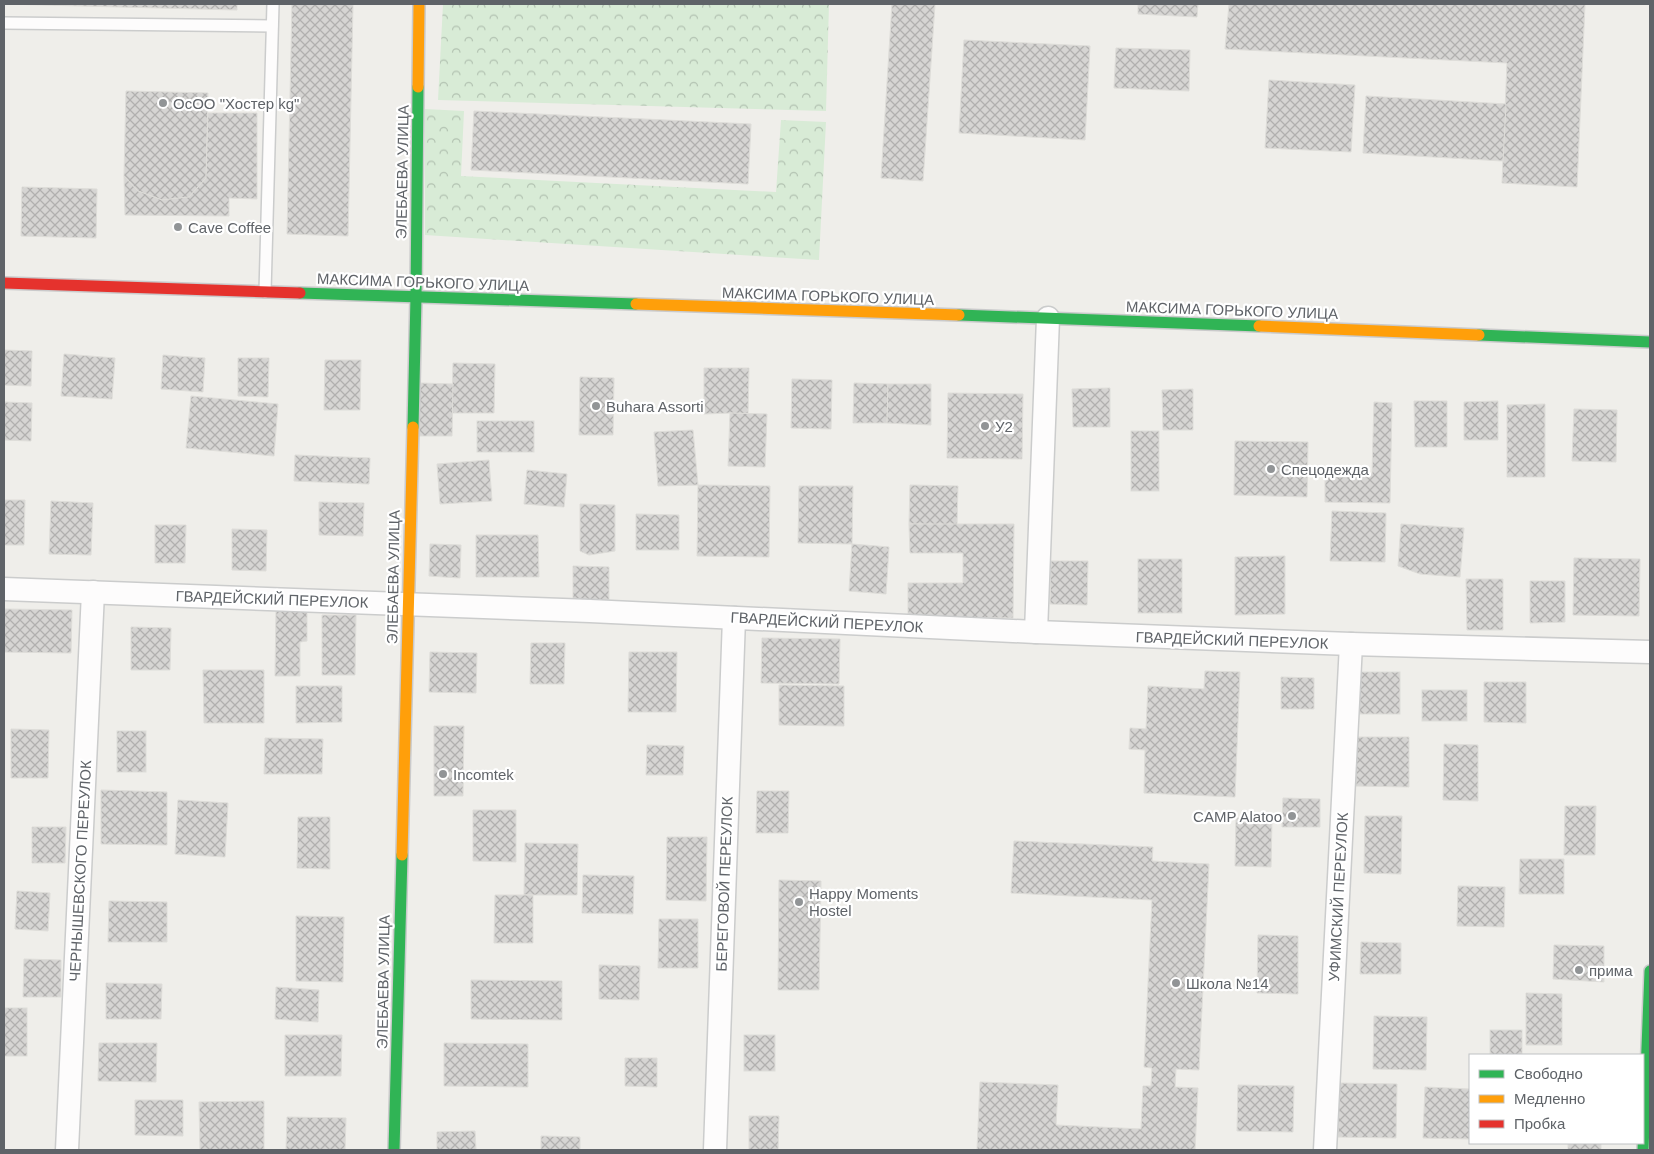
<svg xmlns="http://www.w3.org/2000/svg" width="1654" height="1154" font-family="Helvetica,sans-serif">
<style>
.forest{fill:url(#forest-crowns)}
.building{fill:url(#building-cross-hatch);stroke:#deddd9}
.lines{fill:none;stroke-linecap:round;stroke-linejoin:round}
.lane-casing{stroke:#cbcccc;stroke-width:14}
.street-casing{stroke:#cbcccc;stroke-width:25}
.fast-casing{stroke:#cacacb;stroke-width:14}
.slow-casing{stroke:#cacacb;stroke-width:14}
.jam-casing{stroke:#cacacb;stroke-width:14}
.lane{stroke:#fdfcfc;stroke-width:11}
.street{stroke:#fdfcfc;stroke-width:22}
.fast{stroke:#30b455;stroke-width:11}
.slow{stroke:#ff9f0a;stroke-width:11}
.jam{stroke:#e5322d;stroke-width:11}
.poi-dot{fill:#919496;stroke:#fff;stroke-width:2}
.labels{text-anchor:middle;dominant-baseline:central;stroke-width:4.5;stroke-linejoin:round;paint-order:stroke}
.poi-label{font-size:15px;fill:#5f6368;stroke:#fff;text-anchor:start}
.street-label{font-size:15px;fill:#5f6368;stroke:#fff}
</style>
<defs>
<pattern id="forest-crowns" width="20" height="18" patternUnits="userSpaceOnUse" patternTransform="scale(1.25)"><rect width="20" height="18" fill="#d8ebd6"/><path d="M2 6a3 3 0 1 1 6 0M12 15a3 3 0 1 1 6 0" fill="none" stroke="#b2c2b1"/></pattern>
<pattern id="building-cross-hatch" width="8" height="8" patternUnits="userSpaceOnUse" patternTransform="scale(1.25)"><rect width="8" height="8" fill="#d6d5d3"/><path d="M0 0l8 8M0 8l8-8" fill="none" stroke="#b1b0af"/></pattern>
</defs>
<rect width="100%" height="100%" fill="#efeeea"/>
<!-- forest -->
<g class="forest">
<polygon points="443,4 829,4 826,111 438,100"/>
<polygon points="425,109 464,111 461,176 776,192 781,120 826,122 819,260 425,235"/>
</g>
<!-- building -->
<g class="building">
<polygon points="4,4 237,4 237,10"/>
<polygon points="292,4 353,4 348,236 287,234"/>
<polygon points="892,4 935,4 923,181 881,178"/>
<polygon points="1138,4 1198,4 1197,17 1138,14"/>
<polygon points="1229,4 1585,4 1577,187 1502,183 1507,63 1225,49"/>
<polygon points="964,40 1090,46 1085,140 959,133"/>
<polygon points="1116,48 1190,50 1189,91 1114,88"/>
<polygon points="1269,80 1355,85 1351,152 1265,148"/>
<polygon points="126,91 208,93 206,178 189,197 162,200 138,191 124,176"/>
<polygon points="1366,96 1506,104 1503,161 1363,153"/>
<polygon points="474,111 751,124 748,184 471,170"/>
<polygon points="208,113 257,113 257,199 229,198 229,216 125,215 124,176 138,191 162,200 189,197 206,178"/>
<polygon points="22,187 97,189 96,238 21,236"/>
<polygon points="4,350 32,351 31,386 4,385"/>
<polygon points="64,354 115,358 112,399 61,396"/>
<polygon points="163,355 205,358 203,392 161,389"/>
<polygon points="238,358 269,358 268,397 238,396"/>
<polygon points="325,360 361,360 360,410 324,410"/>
<polygon points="453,363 495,364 494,413 452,413"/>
<polygon points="704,368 749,368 748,414 730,413 704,414"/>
<polygon points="580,377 614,378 613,435 579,435"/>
<polygon points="792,379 832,380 831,429 791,428"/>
<polygon points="420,383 453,384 452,436 419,436"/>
<polygon points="854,383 888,384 887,423 853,423"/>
<polygon points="888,384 931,384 931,425 887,423"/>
<polygon points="1110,388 1110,427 1073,427 1072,389"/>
<polygon points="1193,389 1193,430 1163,430 1162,390"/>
<polygon points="948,393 1023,394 1022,459 947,458"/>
<polygon points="191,396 278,404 274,456 186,448"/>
<polygon points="1414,401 1447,401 1447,447 1415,447"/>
<polygon points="1498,401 1498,440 1464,440 1464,402"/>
<polygon points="4,402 32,403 31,441 4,440"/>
<polygon points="1374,402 1392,403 1390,503 1325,502 1325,473 1372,474"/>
<polygon points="1545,404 1545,477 1507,477 1507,405"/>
<polygon points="1574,409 1617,410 1616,462 1572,461"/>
<polygon points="730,413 767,414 765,467 728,466"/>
<rect x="477" y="421" width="57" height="31"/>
<polygon points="693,430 698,485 658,486 654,432"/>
<rect x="1131" y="431" width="28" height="60"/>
<polygon points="1235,441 1308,442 1307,497 1234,495"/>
<polygon points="295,455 370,458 369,484 294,481"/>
<polygon points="489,460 492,501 440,504 437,464"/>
<polygon points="527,470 567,474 564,507 524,504"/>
<polygon points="698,485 770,486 769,557 697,556"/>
<polygon points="910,485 958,486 957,525 909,524"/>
<polygon points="799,486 853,486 852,544 798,543"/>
<polygon points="4,500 25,500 24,545 4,545"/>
<polygon points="51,501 93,503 91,555 49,554"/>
<polygon points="319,502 364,503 363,536 319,535"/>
<polygon points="580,504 615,505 615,551 589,555 580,551"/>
<polygon points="1332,511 1386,513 1385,562 1330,561"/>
<polygon points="636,514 679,515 679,550 636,550"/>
<polygon points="909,524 1014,524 1013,618 908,617 908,583 963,583 963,553 910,553"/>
<polygon points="1401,524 1464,528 1460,577 1420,574 1398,566"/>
<polygon points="155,525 186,525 185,563 155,563"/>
<polygon points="232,529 267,530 266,571 232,570"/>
<polygon points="476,535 538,535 539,577 476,577"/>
<polygon points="430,544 461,545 460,578 429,576"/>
<polygon points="852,544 889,547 886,594 849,591"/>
<polygon points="1285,556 1285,614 1235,615 1235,557"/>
<polygon points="1574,558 1640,559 1639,616 1573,615"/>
<rect x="1138" y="559" width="44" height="54"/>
<polygon points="1051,561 1088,561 1087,605 1050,604"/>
<polygon points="573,566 609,567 609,600 573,600"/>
<polygon points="1466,579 1503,579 1503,630 1467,630"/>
<polygon points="1530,581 1565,581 1565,622 1530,623"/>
<polygon points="4,609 72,610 71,653 4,652"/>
<polygon points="276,610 307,610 307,641 300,642 300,676 275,676"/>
<polygon points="322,615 356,615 355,675 322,675"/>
<polygon points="131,627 171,628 170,670 131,670"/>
<polygon points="762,638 840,639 839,684 761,683"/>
<polygon points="531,643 565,643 564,684 530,684"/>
<polygon points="430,652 477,653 476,693 429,692"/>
<polygon points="629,652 677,652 676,712 628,712"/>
<polygon points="203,670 264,670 264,723 204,723"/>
<polygon points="1205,671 1240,672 1235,797 1144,793 1145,750 1129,749 1130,728 1146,729 1148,686 1204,689"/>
<rect x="1359" y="672" width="41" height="42"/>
<polygon points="1281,677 1314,678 1314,709 1281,709"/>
<polygon points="1484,682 1526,682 1526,723 1484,722"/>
<polygon points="779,685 844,686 844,726 779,725"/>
<polygon points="296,686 342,686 342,722 296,723"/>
<rect x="1422" y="690" width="45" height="31"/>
<polygon points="434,726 464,726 463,796 434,796"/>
<polygon points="11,729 49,730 48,778 11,778"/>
<rect x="117" y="731" width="29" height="41"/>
<polygon points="1356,737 1409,737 1409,787 1356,786"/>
<polygon points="265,738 323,739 322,774 264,774"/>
<polygon points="1444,744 1478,745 1478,801 1443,800"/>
<polygon points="647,745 684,746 683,775 646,775"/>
<polygon points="101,790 167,792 167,845 101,844"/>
<polygon points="757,791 789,791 788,833 756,833"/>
<polygon points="1283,798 1320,799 1320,827 1282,827"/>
<polygon points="178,800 228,803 225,857 175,854"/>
<polygon points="1565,806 1596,806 1595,855 1564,855"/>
<polygon points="473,810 516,810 516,862 473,861"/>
<polygon points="1365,816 1402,816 1401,874 1364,873"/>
<polygon points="298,817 330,817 330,869 297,868"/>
<polygon points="1236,818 1272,818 1271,867 1235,866"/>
<polygon points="32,827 66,827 65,863 32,863"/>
<polygon points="667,837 707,837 706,901 666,900"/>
<polygon points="1014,841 1153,847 1152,861 1209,864 1199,1070 1176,1069 1175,1087 1198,1088 1195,1150 977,1150 980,1082 1058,1085 1056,1125 1141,1129 1143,1086 1151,1086 1152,1068 1144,1067 1152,900 1011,893"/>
<polygon points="525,843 578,844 577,895 524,895"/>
<polygon points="1520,859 1564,859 1564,894 1519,894"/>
<polygon points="583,875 634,876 633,914 582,913"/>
<polygon points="779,880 821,881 819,990 778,990"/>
<polygon points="1458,886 1505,887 1504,927 1457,926"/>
<polygon points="17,891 50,893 48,931 15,929"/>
<polygon points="495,895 533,895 533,943 494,943"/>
<polygon points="109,901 167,902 167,942 108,942"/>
<polygon points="296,916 344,917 343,982 296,981"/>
<polygon points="659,919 698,919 698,968 658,968"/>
<polygon points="1258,935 1298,936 1298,994 1257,993"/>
<polygon points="1361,942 1401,943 1401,974 1360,974"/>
<polygon points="1554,945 1604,946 1604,982 1553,979"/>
<polygon points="24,959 61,960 61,997 23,997"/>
<polygon points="599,965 640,966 639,1000 599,999"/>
<polygon points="471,980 562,981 562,1020 471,1019"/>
<polygon points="106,983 162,984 161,1019 106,1019"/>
<polygon points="276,987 319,990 318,1022 275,1019"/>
<polygon points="1526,993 1562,994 1562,1045 1526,1045"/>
<rect x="4" y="1008" width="23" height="48"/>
<polygon points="1374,1016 1427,1017 1426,1070 1373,1069"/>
<rect x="1490" y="1030" width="32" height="25"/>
<polygon points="285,1035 342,1035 341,1076 285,1076"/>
<rect x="744" y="1035" width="31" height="36"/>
<polygon points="99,1043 157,1043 156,1082 98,1081"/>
<polygon points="444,1043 528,1044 528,1087 444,1086"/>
<polygon points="625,1058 657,1058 657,1087 625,1086"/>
<polygon points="1339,1083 1397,1084 1396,1138 1338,1137"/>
<polygon points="1238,1085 1294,1086 1293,1132 1237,1131"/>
<polygon points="1425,1087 1470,1089 1470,1139 1423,1138"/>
<polygon points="135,1100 183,1100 183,1136 135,1135"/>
<polygon points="264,1101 264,1150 200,1150 199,1102"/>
<polygon points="749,1116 779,1116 778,1150 749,1150"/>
<polygon points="287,1117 346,1118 345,1150 286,1150"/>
<polygon points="475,1131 476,1150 437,1150 437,1132"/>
<polygon points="541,1136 580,1137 580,1150 541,1150"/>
<rect x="1568" y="1143" width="33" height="7"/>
</g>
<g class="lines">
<!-- lane casing -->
<g class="lane-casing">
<g id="lane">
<polyline points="4,23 272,26"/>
<polyline points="265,292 273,4"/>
</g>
</g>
<!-- street casing -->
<g class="street-casing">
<g id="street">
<polyline points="4,589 590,611 1036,632 1351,644 1650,652"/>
<polyline points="1036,632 1048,318"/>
<polyline points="67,1150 93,592"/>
<polyline points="715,1150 734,618"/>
<polyline points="1325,1150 1351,644"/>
</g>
</g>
<!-- fast casing -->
<g class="fast-casing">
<g id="fast">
<polyline points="300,293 636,304"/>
<polyline points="959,315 1259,326"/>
<polyline points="1479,335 1650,342"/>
<polyline points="413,427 416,297 418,87"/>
<polyline points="394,1150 402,855"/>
<polyline points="1643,1150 1650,971"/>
</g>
</g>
<!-- slow casing -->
<g class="slow-casing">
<g id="slow">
<polyline points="418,87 419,4"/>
<polyline points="636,304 959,315"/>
<polyline points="1259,326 1479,335"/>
<polyline points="402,855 413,427"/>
</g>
</g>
<!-- jam casing -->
<g class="jam-casing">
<polyline id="jam" points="4,283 300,293"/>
</g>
<!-- lane -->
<use href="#lane" class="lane"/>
<!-- street -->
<use href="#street" class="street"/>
<!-- fast -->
<use href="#fast" class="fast"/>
<!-- slow -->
<use href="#slow" class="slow"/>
<!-- jam -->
<use href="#jam" class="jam"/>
</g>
<!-- markers -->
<g class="poi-dot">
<circle cx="163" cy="103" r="5"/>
<circle cx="178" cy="227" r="5"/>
<circle cx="596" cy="406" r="5"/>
<circle cx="985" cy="426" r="5"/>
<circle cx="1271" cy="469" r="5"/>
<circle cx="443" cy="774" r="5"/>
<circle cx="1292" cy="816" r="5"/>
<circle cx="799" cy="902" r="5"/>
<circle cx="1579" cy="970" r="5"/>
<circle cx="1176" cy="983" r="5"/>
</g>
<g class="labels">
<!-- poi labels -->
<g class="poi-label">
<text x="173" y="103">ОсОО "Хостер kg"</text>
<text x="188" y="227">Cave Coffee</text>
<text x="606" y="406">Buhara Assorti</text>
<text x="995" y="426">У2</text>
<text x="1281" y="469">Спецодежда</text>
<text x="453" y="774">Incomtek</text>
<text x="1282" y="816" text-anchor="end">CAMP Alatoo</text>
<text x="809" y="893">Happy Moments<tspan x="809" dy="17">Hostel</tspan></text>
<text x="1589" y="970">прима</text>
<text x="1186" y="983">Школа №14</text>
</g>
<!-- street labels -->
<g class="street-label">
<text transform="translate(402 172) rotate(-89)">ЭЛЕБАЕВА УЛИЦА</text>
<text transform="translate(423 282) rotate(2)">МАКСИМА ГОРЬКОГО УЛИЦА</text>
<text transform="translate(828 296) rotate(2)">МАКСИМА ГОРЬКОГО УЛИЦА</text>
<text transform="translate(1232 310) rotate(2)">МАКСИМА ГОРЬКОГО УЛИЦА</text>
<text transform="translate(393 577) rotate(-89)">ЭЛЕБАЕВА УЛИЦА</text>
<text transform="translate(272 599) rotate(2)">ГВАРДЕЙСКИЙ ПЕРЕУЛОК</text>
<text transform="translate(827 622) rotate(3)">ГВАРДЕЙСКИЙ ПЕРЕУЛОК</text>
<text transform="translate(1232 640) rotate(2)">ГВАРДЕЙСКИЙ ПЕРЕУЛОК</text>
<text transform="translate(80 871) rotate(-87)">ЧЕРНЫШЕВСКОГО ПЕРЕУЛОК</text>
<text transform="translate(724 884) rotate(-88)">БЕРЕГОВОЙ ПЕРЕУЛОК</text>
<text transform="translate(1338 897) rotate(-87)">УФИМСКИЙ ПЕРЕУЛОК</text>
<text transform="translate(383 982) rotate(-89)">ЭЛЕБАЕВА УЛИЦА</text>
</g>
</g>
<!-- border -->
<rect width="1654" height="1154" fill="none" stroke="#5f6368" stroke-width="10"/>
<!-- legend -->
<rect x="1469" y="1054" width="175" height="90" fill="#ffffff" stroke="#bfc1c3"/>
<rect x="1479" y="1070" width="25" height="8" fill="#30b455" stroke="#bfc1c3"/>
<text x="1514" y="1079" font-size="15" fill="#5f6368">Свободно</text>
<rect x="1479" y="1095" width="25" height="8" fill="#ff9f0a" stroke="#bfc1c3"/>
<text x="1514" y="1104" font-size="15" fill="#5f6368">Медленно</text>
<rect x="1479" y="1120" width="25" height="8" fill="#e5322d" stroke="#bfc1c3"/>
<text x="1514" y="1129" font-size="15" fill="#5f6368">Пробка</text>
</svg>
